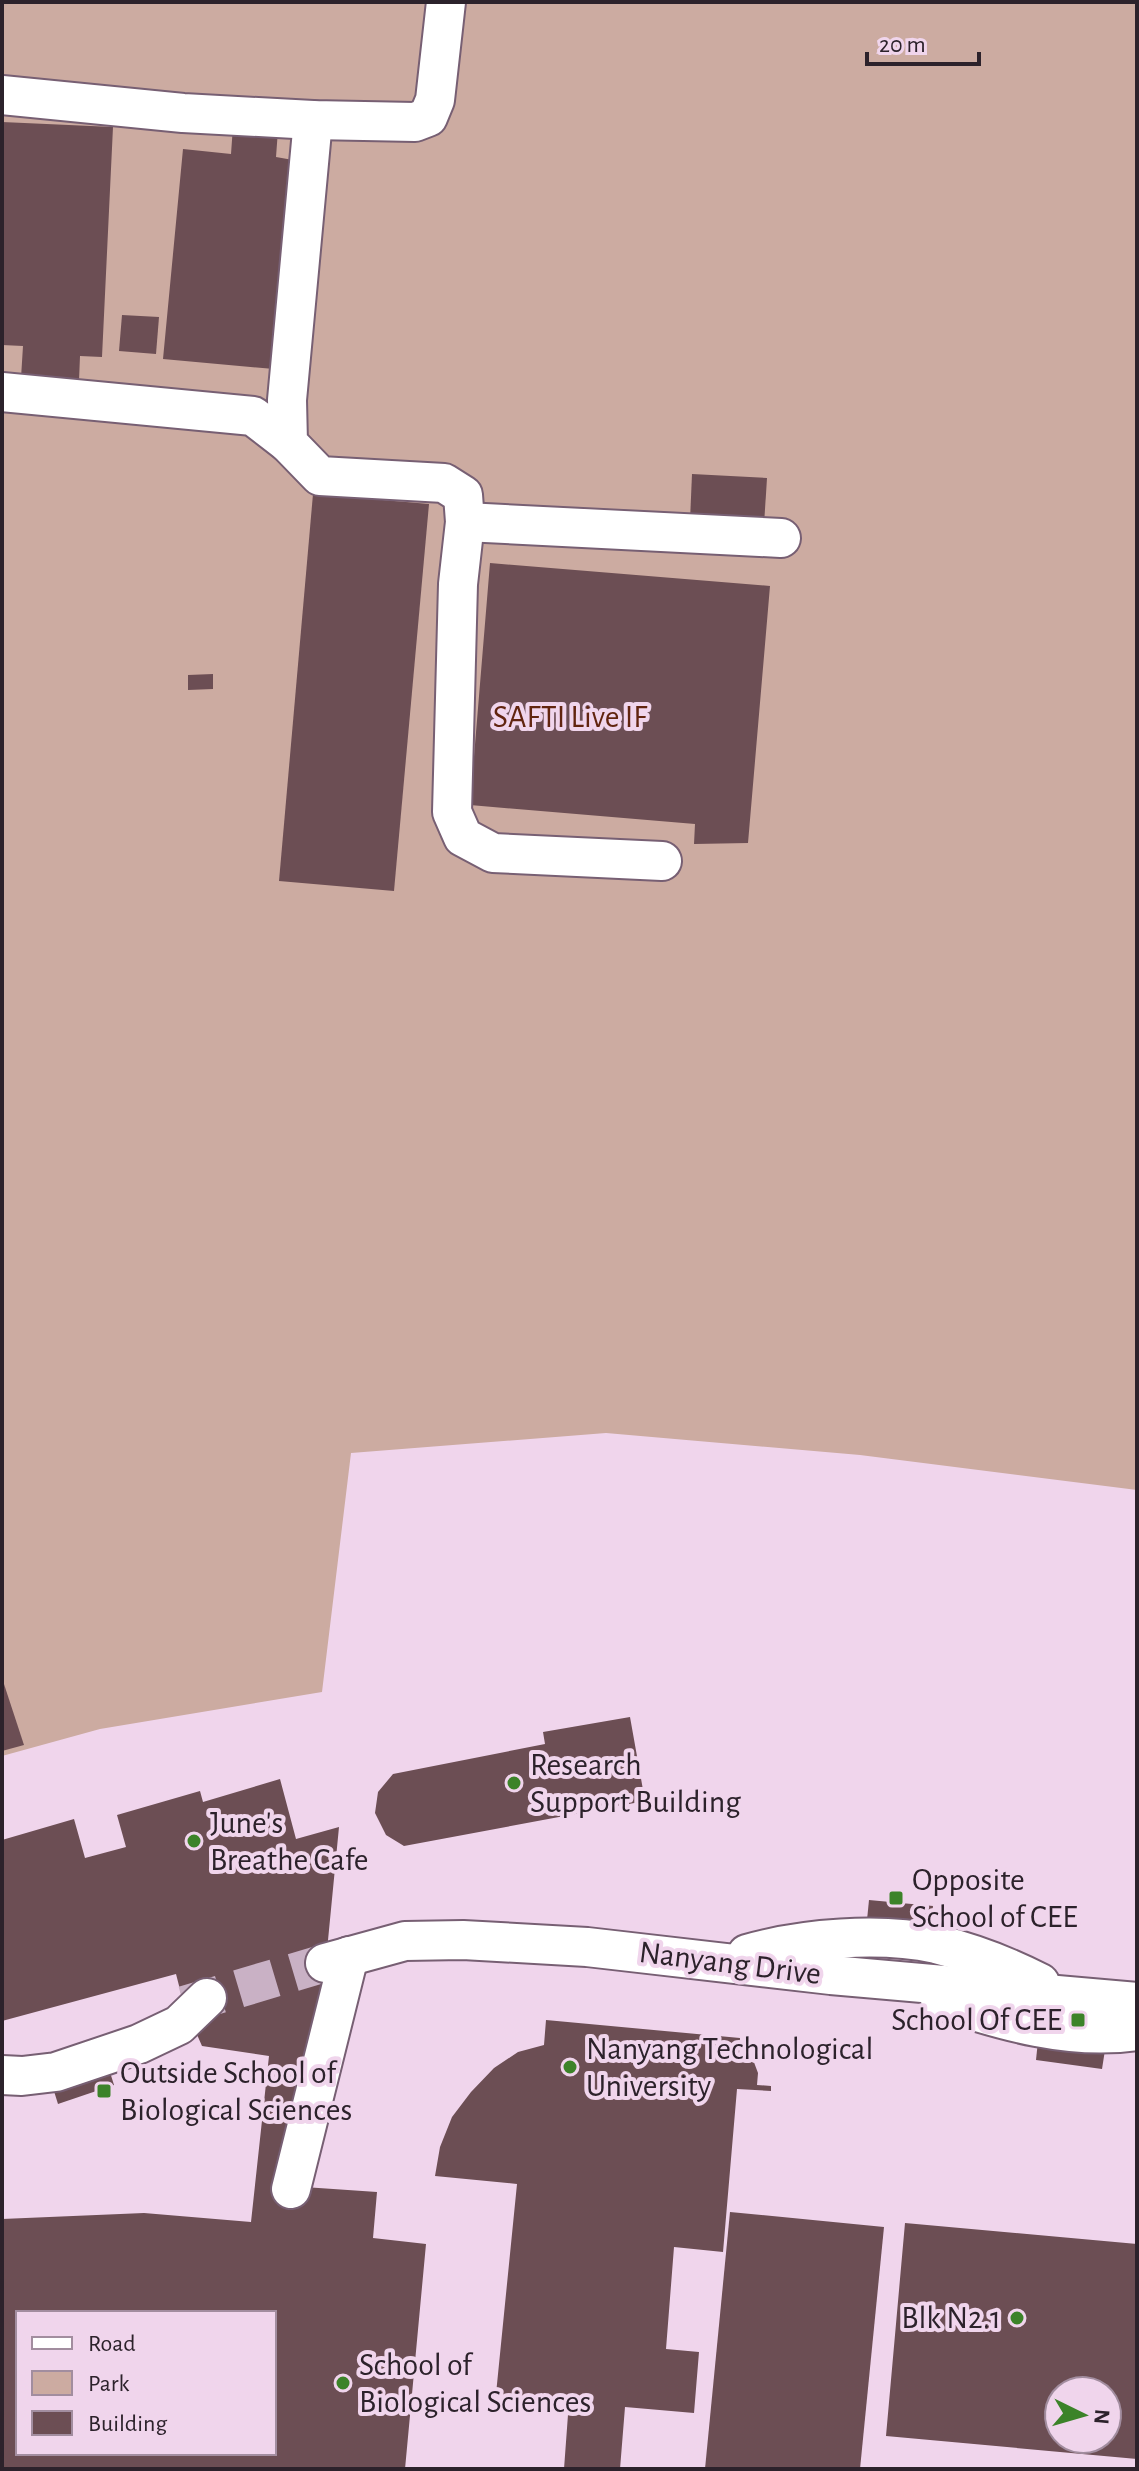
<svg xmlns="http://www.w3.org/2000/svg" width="1139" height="2471" font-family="'Alegreya Sans',sans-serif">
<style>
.green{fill:#ccaba1}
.building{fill:#6c4e54;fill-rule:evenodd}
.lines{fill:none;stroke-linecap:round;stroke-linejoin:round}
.minor-tunnel{stroke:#c9b1c5;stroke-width:38;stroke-dasharray:38 19;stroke-linecap:butt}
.minor-casing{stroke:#775f73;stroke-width:42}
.minor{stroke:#fff;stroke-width:38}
.poi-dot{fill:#3c8329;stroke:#f0d5ec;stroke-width:3}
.labels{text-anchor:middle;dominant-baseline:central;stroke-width:8;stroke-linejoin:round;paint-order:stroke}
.park-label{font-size:32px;fill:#61240f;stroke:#f0d5ec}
.poi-label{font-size:32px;fill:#2c222b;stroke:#f0d5ec;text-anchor:start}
.street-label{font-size:32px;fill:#2c222b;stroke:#f0d5ec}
</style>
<rect width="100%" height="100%" fill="#f0d5ec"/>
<!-- green -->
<polygon class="green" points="2,2 1137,2 1137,1490 860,1455 606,1433 351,1453 322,1692 100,1729 2,1756"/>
<!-- building -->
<g class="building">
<polygon points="2,122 113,127 102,357 80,356 79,381 21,378 23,346 2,345"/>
<polygon points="233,126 278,130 276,157 293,160 274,369 163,359 183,149 231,154"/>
<polygon points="122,315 159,317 156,354 119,351"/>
<polygon points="692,474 767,478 764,525 690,521"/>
<polygon points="313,494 429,504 394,891 279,881"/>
<polygon points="490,563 770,586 748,843 694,844 695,824 470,805"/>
<polygon points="213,674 213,689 188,690 188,675"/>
<polygon points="2,1678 24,1745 2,1751"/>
<polygon points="630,1717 645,1801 404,1846 386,1835 375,1813 378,1792 393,1774 545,1744 543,1732"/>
<path d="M280 1779 296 1839 339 1827 304 2187 377 2192 373 2238 426 2244 405 2469H2V2219L144 2213 251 2222 269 2056 202 2046 184 2005 176 1974 2 2021V1840L74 1819 85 1858 126 1847 117 1815 200 1791 203 1802ZM18 2313H274V2453H18Z"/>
<polygon points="869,1900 933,1906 931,1926 867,1920"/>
<polygon points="546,2020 740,2038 739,2054 752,2057 758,2073 757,2085 771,2086 771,2091 737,2089 723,2252 674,2247 666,2349 699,2352 694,2413 625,2407 620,2469 564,2469 569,2401 496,2394 517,2184 435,2176 440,2147 452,2117 471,2092 494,2068 518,2052 544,2045"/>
<polygon points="1038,2041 1105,2050 1102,2069 1036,2060"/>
<polygon points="109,2069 114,2085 58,2104 53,2088"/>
<polygon points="730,2212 884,2227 860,2469 705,2469"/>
<path d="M905 2223 1137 2244V2459L886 2436ZM1059 2391H1107V2439H1059Z"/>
</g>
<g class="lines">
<!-- minor-tunnel -->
<polyline class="minor-tunnel" points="184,2005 325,1963"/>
<!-- minor casing -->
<g class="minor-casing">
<g id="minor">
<polyline points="2,95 183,113 313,120 415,122 428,117 435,100 446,2"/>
<polyline points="313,120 287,400 288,443 320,476 444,483 463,495 465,522 458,584 452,812 463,837 493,853 662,861"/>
<polyline points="2,392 253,416 288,443"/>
<polyline points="465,522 781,538"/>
<path d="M747 1954C802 1938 880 1932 936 1944 973 1953 1007 1966 1040 1983"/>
<polyline points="325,1963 405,1941 463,1940 587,1947 831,1975 1137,2002"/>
<path d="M940 2000C1002 2021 1071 2041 1137 2031"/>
<polyline points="2,2075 22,2076 56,2072 139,2044 179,2025 207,1998"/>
<polyline points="291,2189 349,1956"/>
</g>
</g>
<!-- minor -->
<use href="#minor" class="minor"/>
</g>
<!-- markers -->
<g class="poi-dot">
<circle cx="514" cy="1783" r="8"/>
<circle cx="194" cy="1841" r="8"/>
<rect x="888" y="1890" width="16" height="16" rx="4"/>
<rect x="1070" y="2012" width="16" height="16" rx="4"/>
<circle cx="570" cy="2067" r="8"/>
<rect x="96" y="2083" width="16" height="16" rx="4"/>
<circle cx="1017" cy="2318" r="8"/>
<circle cx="343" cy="2383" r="8"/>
</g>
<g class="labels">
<!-- park labels -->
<g class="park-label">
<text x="570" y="717">SAFTI Live IF</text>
</g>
<!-- poi labels -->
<g class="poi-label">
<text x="530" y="1765">Research<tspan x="530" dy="37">Support Building</tspan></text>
<text x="210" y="1823">June's<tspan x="210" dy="37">Breathe Cafe</tspan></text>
<text x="912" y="1880">Opposite<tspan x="912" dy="37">School of CEE</tspan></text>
<text x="1062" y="2020" text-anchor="end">School Of CEE</text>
<text x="586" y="2049">Nanyang Technological<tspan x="586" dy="37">University</tspan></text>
<text x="120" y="2073">Outside School of<tspan x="120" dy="37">Biological Sciences</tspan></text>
<text x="1001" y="2318" text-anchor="end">Blk N2.1</text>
<text x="359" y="2365">School of<tspan x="359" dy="37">Biological Sciences</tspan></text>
</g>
<!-- street labels -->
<g class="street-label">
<text transform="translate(730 1963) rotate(7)">Nanyang Drive</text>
</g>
</g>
<!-- border -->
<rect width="1139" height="2471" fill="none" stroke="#2c222b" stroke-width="8"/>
<!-- legend -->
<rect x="16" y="2311" width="260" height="144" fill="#f0d5ec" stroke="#a28d9f" stroke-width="2"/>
<rect x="32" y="2337" width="40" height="12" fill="#ffffff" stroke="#a28d9f" stroke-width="2"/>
<text x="88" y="2351" font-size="24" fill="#2c222b">Road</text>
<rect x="32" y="2371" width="40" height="24" fill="#ccaba1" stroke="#a28d9f" stroke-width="2"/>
<text x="88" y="2391" font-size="24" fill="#2c222b">Park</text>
<rect x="32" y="2411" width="40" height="24" fill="#6c4e54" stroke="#a28d9f" stroke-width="2"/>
<text x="88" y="2431" font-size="24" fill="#2c222b">Building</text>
<!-- north arrow -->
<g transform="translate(1083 2415) rotate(95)"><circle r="38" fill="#f0d5ec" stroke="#a28d9f" stroke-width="2"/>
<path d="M0-6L14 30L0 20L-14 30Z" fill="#3c8329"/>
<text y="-12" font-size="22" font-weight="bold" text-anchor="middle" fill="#2c222b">N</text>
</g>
<!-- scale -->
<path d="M867 52v12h112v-12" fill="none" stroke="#2c222b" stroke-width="4"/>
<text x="879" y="52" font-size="24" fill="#2c222b" stroke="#f0d5ec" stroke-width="6" paint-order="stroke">20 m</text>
</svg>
